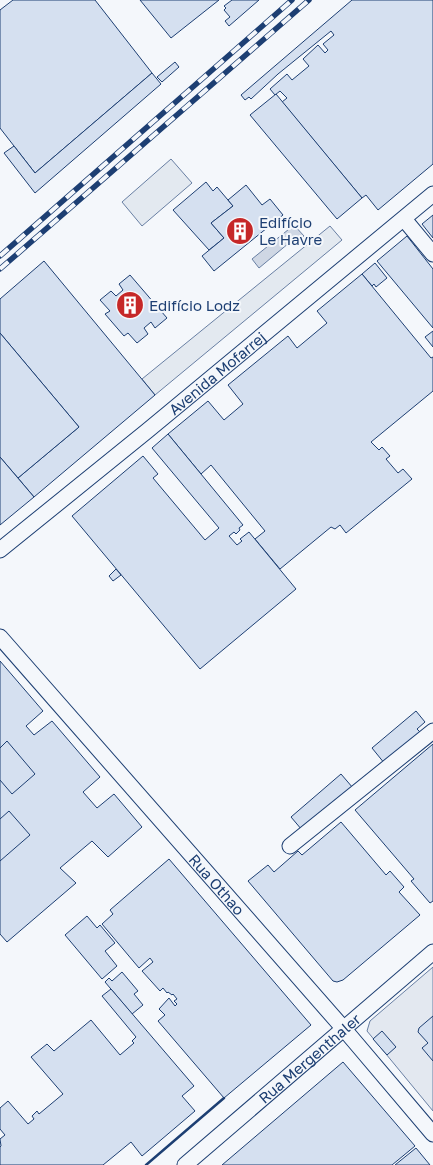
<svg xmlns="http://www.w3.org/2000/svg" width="433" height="1165" font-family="'Golos Text',sans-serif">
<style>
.green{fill:#e3e9f0;stroke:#687fa3}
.parking{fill:#e3e8f0;stroke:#687fa3}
.water{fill:#cfd7e4;stroke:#687fa3}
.building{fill:#d5e0f0;stroke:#1d3f73}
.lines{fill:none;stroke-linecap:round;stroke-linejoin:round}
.minor-casing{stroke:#1d3f73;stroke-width:17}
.minor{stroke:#f4f7fb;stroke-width:15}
.rail-casing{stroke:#1d3f73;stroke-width:5.5}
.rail{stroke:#f4f7fb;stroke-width:4;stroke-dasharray:11;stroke-linecap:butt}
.wall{stroke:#1d3f73;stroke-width:2.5}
.labels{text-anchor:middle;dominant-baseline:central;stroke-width:4;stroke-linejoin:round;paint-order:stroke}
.poi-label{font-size:15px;fill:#1d3f73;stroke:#f4f7fb;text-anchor:start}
.street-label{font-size:15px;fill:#1d3f73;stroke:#f4f7fb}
</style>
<rect width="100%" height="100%" fill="#f4f7fb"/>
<!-- green -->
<g class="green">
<polygon points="171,159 192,183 142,226 122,202"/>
<polygon points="330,226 342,240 155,395 142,379"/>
</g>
<!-- parking -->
<polygon class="parking" points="433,967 433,1111 367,1031 370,1021"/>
<!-- water -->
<polygon class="water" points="294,225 304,236 292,245 289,243 259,268 252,259"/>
<!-- building -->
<g class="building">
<polygon points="13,0 95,0 152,73 35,173 0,128 0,10"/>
<polygon points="140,0 219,0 171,38"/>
<polygon points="232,0 259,0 229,26 225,21 230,17 224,10 226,8 224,6"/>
<polygon points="352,0 433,0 433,164 378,210 366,195 362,198 282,102 287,98 280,91 275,95 270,89 287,74 292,80 309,66 303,59 318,45 325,53 328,50 323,44 334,35 331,31 278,74 251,99 249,97 245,100 241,95"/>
<polygon points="175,62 179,67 162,82 157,77"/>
<polygon points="152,73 161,84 35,193 4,153 14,146 35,173"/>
<polygon points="276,94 362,198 337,219 250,115"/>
<polygon points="206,182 213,191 217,187 233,206 211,223 224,238 209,250 173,210"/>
<polygon points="246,185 262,205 270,199 283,215 214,271 202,256 224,238 211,223 233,206 228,200"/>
<polygon points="433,215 433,238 422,224"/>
<polygon points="407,236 433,269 433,328 377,261"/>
<polygon points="44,261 155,395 34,497 18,478 79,427 0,333 0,299"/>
<polygon points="375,263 387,278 376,287 374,284 372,286 362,274"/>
<polygon points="362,274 431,358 433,357 433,391 371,442 379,450 382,447 390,456 386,459 398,473 403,469 412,479 346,533 340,525 335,529 331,527 280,569 255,539 265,531 211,465 201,474 168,434 208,401 224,420 243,404 228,385 288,336 297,348 327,323 317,311"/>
<polygon points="130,275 167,318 155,328 151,322 144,328 148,334 137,343 128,333 124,336 105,314 110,311 100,300 111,291 116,296 123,290 119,284"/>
<polygon points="433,331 433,347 425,337"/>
<polygon points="0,333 79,427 18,478 0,457"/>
<polygon points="168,434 243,525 239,528 240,530 236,534 234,532 229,536 237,545 242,541 240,539 249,532 296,589 200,669 72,516 143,456 158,474 153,478 205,540 219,528 152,448"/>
<polygon points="0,457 34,497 0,525"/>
<polygon points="116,569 121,575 113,581 109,576"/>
<polygon points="0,661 43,711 26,726 34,735 52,721 100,777 83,792 97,808 114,794 142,827 108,857 92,841 60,868 76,883 7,942 0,934"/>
<polygon points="416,711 425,722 417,729 420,732 385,764 372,748"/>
<polygon points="7,741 35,774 12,794 0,780 0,748"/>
<polygon points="433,744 433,901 430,903 411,881 414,879 355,810"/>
<polygon points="341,774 353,788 302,830 291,817"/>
<polygon points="9,811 30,835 0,861 0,819"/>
<polygon points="341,822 386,875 390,871 404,887 399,892 420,915 343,980 337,982 333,981 248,881 268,865 274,872 298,851 302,855"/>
<polygon points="169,859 311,1025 224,1098 158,1021 165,1015 159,1009 169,998 175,1006 177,1004 174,1001 177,999 173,994 172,995 168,992 167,993 163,988 160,991 142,971 153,962 150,958 139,968 102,924 113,914 110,910"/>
<polygon points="87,916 97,928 100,925 115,943 105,951 117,966 102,979 65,935"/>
<polygon points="122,972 138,991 134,994 143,1005 132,1014 105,982 109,978 112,981"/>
<polygon points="111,989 194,1086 182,1096 195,1111 142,1156 131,1142 103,1165 0,1165 0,1147 1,1146 0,1139 5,1135 0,1129 0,1108 8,1101 28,1124 34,1119 32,1116 37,1111 39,1114 63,1094 31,1057 47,1044 54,1051 91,1020 120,1055 134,1043 132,1041 136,1037 102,996"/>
<polygon points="433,1016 433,1061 422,1048 428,1043 418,1032 419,1028"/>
<polygon points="382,1031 396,1047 387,1055 373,1039"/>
<polygon points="343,1062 415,1146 392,1165 222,1165"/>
<polygon points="416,1148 430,1165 395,1165"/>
</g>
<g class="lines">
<!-- minor casing -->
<g class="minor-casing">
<g id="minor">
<polyline points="404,219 433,254"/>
<path id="s1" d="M0 550 147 431 433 194"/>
<path id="s2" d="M0 637 344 1029 433 1134"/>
<polyline points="290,846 433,731"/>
<path id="s3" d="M185 1165 433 952"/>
</g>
</g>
<!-- minor -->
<use href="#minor" class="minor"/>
<!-- rail casing -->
<g class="rail-casing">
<g id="rail">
<polyline points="0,256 292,0"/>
<polyline points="0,269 309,0"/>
</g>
</g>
<!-- rail -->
<use href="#rail" class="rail"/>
<!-- wall -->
<polyline class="wall" points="146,1165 224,1098"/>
</g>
<!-- icons -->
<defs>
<g id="building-disc" transform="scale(1.4375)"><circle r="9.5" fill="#c62828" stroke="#f4f7fb"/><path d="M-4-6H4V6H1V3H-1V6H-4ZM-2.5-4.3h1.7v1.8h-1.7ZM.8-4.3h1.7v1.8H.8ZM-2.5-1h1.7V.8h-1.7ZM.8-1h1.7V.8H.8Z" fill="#fff"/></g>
</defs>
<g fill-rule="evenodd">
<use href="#building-disc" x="240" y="231"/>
<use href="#building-disc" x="130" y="305"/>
</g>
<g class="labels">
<!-- poi labels -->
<g class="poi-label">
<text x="259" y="222">Edifício<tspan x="259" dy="17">Le Havre</tspan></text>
<text x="149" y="305">Edifício Lodz</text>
</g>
<!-- street labels -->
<g class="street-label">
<text stroke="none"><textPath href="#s1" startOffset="280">Avenida Mofarrej</textPath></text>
<text stroke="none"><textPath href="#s2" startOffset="329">Rua Othao</textPath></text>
<text stroke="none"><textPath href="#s3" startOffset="164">Rua Mergenthaler</textPath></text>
</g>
</g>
</svg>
